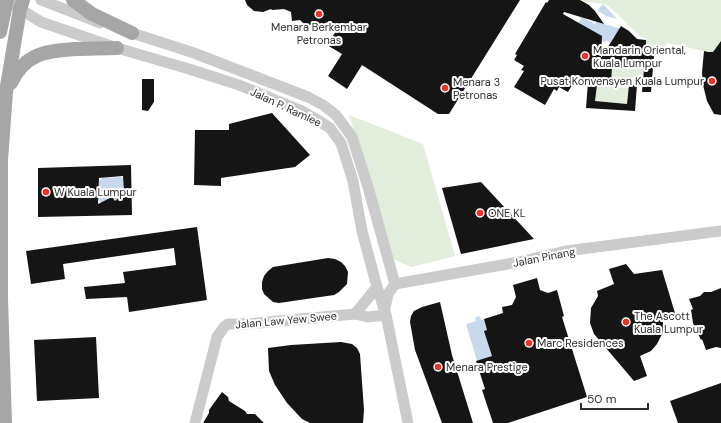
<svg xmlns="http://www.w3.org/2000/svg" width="721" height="423" font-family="'DM Sans',sans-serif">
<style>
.green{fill:#e2eddb}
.water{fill:#c6d9ee}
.building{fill:#151515;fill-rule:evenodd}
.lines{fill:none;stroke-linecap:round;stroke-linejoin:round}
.minor{stroke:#cbcbcb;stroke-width:11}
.major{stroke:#a6a6a6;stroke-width:14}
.poi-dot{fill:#f03125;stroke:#fff;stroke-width:1.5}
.labels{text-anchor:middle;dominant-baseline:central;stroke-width:4;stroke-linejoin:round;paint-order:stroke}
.poi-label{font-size:11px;fill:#2e2e2e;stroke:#fff;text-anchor:start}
.street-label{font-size:11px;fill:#2e2e2e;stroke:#fff}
</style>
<rect width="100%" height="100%" fill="#fff"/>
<!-- green -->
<g class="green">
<path d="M580 0H721V44L718 45 713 52H708L667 43 660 53H650L646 49V38L641 37C634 31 610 5 604 4 596 2 586 3 580 0Z"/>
<polygon points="612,67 644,69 643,85 611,83"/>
<polygon points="597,85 628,88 627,104 595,101"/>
<polygon points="349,115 423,144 455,256 411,267 393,259"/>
</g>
<!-- water -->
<g class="water">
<polygon points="604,4 604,5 617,19 606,16 598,11 600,7"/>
<polygon points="582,17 595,24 598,19 604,24 622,29 622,41 614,36 610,43 606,40 605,43 601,40 578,23"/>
<polygon points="121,177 123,178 124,193 115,201 112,198 102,202 100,202 98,199 99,181 102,178"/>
<polygon points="480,316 481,320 484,319 487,330 485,331 492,356 477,361 466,324 476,321 475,317"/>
</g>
<!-- building -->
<g class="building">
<polygon points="245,0 520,0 449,114 438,114 362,65 347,89 328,76 342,54 327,45 338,28 327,22 320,29 314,24 307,26 304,24 300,20 292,21 291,12 284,9 272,10 271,9 263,12 254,11 247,5"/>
<polygon points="549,0 580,0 589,5 595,11 604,24 564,12 563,14 602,36 601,58 621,26 629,31 637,39 646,40 646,49 654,56 651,92 642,92 644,69 612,67 611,86 597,85 595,101 627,104 629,84 637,85 635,111 586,108 588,82 578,75 568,92 559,87 557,91 554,89 545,105 514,87 524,71 521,70 524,66 514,60 517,55 515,54 546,2 547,3"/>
<polygon points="721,41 721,115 714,114 707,101 703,85 702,72 704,51 708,52 713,52"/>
<polygon points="142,79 154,79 154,102 148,111 142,110"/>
<polygon points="272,113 310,155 295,167 221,178 221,186 194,185 195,130 229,130 229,124"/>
<path d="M131 165 132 215 38 217V168ZM123 176 124 193 115 201 112 197 98 204 99 178Z"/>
<polygon points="481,182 534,239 461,254 442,188"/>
<polygon points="197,227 207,300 129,312 127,297 86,299 84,287 125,283 123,272 176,265 174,248 63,264 65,279 31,284 26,251"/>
<polygon points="328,258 335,259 341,262 345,266 348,272 347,284 339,292 334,295 279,303 273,302 264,294 262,289 262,282 264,276 268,271 273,267"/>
<polygon points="626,264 634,274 662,270 675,313 663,317 663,332 657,344 651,351 640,356 647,376 634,381 594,334 590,323 591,308 598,296 597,291 614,284 609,269"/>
<polygon points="537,278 540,290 548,293 557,290 564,316 562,317 587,397 508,423 493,423 482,390 485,389 476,361 492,356 484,331 487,330 484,319 503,313 502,307 512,305 516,297 513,285"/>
<polygon points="721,288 721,348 716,347 706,350 702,339 701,340 693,323 691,310 693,309 689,299 700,296 704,292 711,292"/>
<polygon points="440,302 452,355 473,423 442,423 415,350 410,322 411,316 414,311 422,307"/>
<polygon points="96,337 99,398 37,401 34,340"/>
<polygon points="341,342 352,344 357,348 360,354 364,410 363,423 310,423 302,419 287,403 275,385 269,371 268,348 291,345"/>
<polygon points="721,383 721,423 678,423 670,401"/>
<polygon points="222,392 228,397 229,401 245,411 247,414 255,414 264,423 203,423 209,413 209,410"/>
</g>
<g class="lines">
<!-- minor -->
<g class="minor">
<polyline points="6,0 41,22 117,48 189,69 239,85 300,110 316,119 330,128 341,143 353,181 362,231 377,287 386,315 408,423"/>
<polyline points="41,0 100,23"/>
<polyline points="126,31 194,53 308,97 323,105 336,115 352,137 368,187 395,284"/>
<polyline points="385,308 388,294 395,284 519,262 566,251 721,231"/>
<polyline points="355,314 377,287"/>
<polyline points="195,423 217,337 224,327 228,324 247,324 355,314 368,317 386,315"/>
</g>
<!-- major -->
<g class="major">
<polyline points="73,0 92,14 132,33"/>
<polyline points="0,32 7,0"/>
<path d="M11 83C25 53 46 51 76 49 89 49 103 48 117 48"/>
<polyline points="5,423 1,299 1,160 6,92 20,9 23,0"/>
</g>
</g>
<!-- markers -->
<g class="poi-dot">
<circle cx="319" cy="14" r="4"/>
<circle cx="585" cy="56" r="4"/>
<circle cx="712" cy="81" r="4"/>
<circle cx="445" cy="88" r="4"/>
<circle cx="46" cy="192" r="4"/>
<circle cx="480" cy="213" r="4"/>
<circle cx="626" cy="322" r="4"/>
<circle cx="529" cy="343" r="4"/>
<circle cx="438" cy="367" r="4"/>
</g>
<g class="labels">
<!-- poi labels -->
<g class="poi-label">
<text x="319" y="27" text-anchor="middle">Menara Berkembar<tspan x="319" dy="13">Petronas</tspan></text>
<text x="593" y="50">Mandarin Oriental,<tspan x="593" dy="13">Kuala Lumpur</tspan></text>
<text x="704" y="81" text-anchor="end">Pusat Konvensyen Kuala Lumpur</text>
<text x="453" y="82">Menara 3<tspan x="453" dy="13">Petronas</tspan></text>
<text x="54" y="192">W Kuala Lumpur</text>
<text x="488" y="213">ONE KL</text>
<text x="634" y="316">The Ascott<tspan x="634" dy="13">Kuala Lumpur</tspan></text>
<text x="537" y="343">Marc Residences</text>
<text x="446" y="367">Menara Prestige</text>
</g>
<!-- street labels -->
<g class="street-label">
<text transform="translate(286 107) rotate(25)">Jalan P. Ramlee</text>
<text transform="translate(544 257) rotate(-11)">Jalan Pinang</text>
<text transform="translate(286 320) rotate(-5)">Jalan Law Yew Swee</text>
</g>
</g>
<!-- scale -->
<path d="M581 403v6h67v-6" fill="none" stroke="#2e2e2e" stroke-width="2"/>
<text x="587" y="403" font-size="12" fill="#2e2e2e" stroke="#ffffff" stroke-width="3" paint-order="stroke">50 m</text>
</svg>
